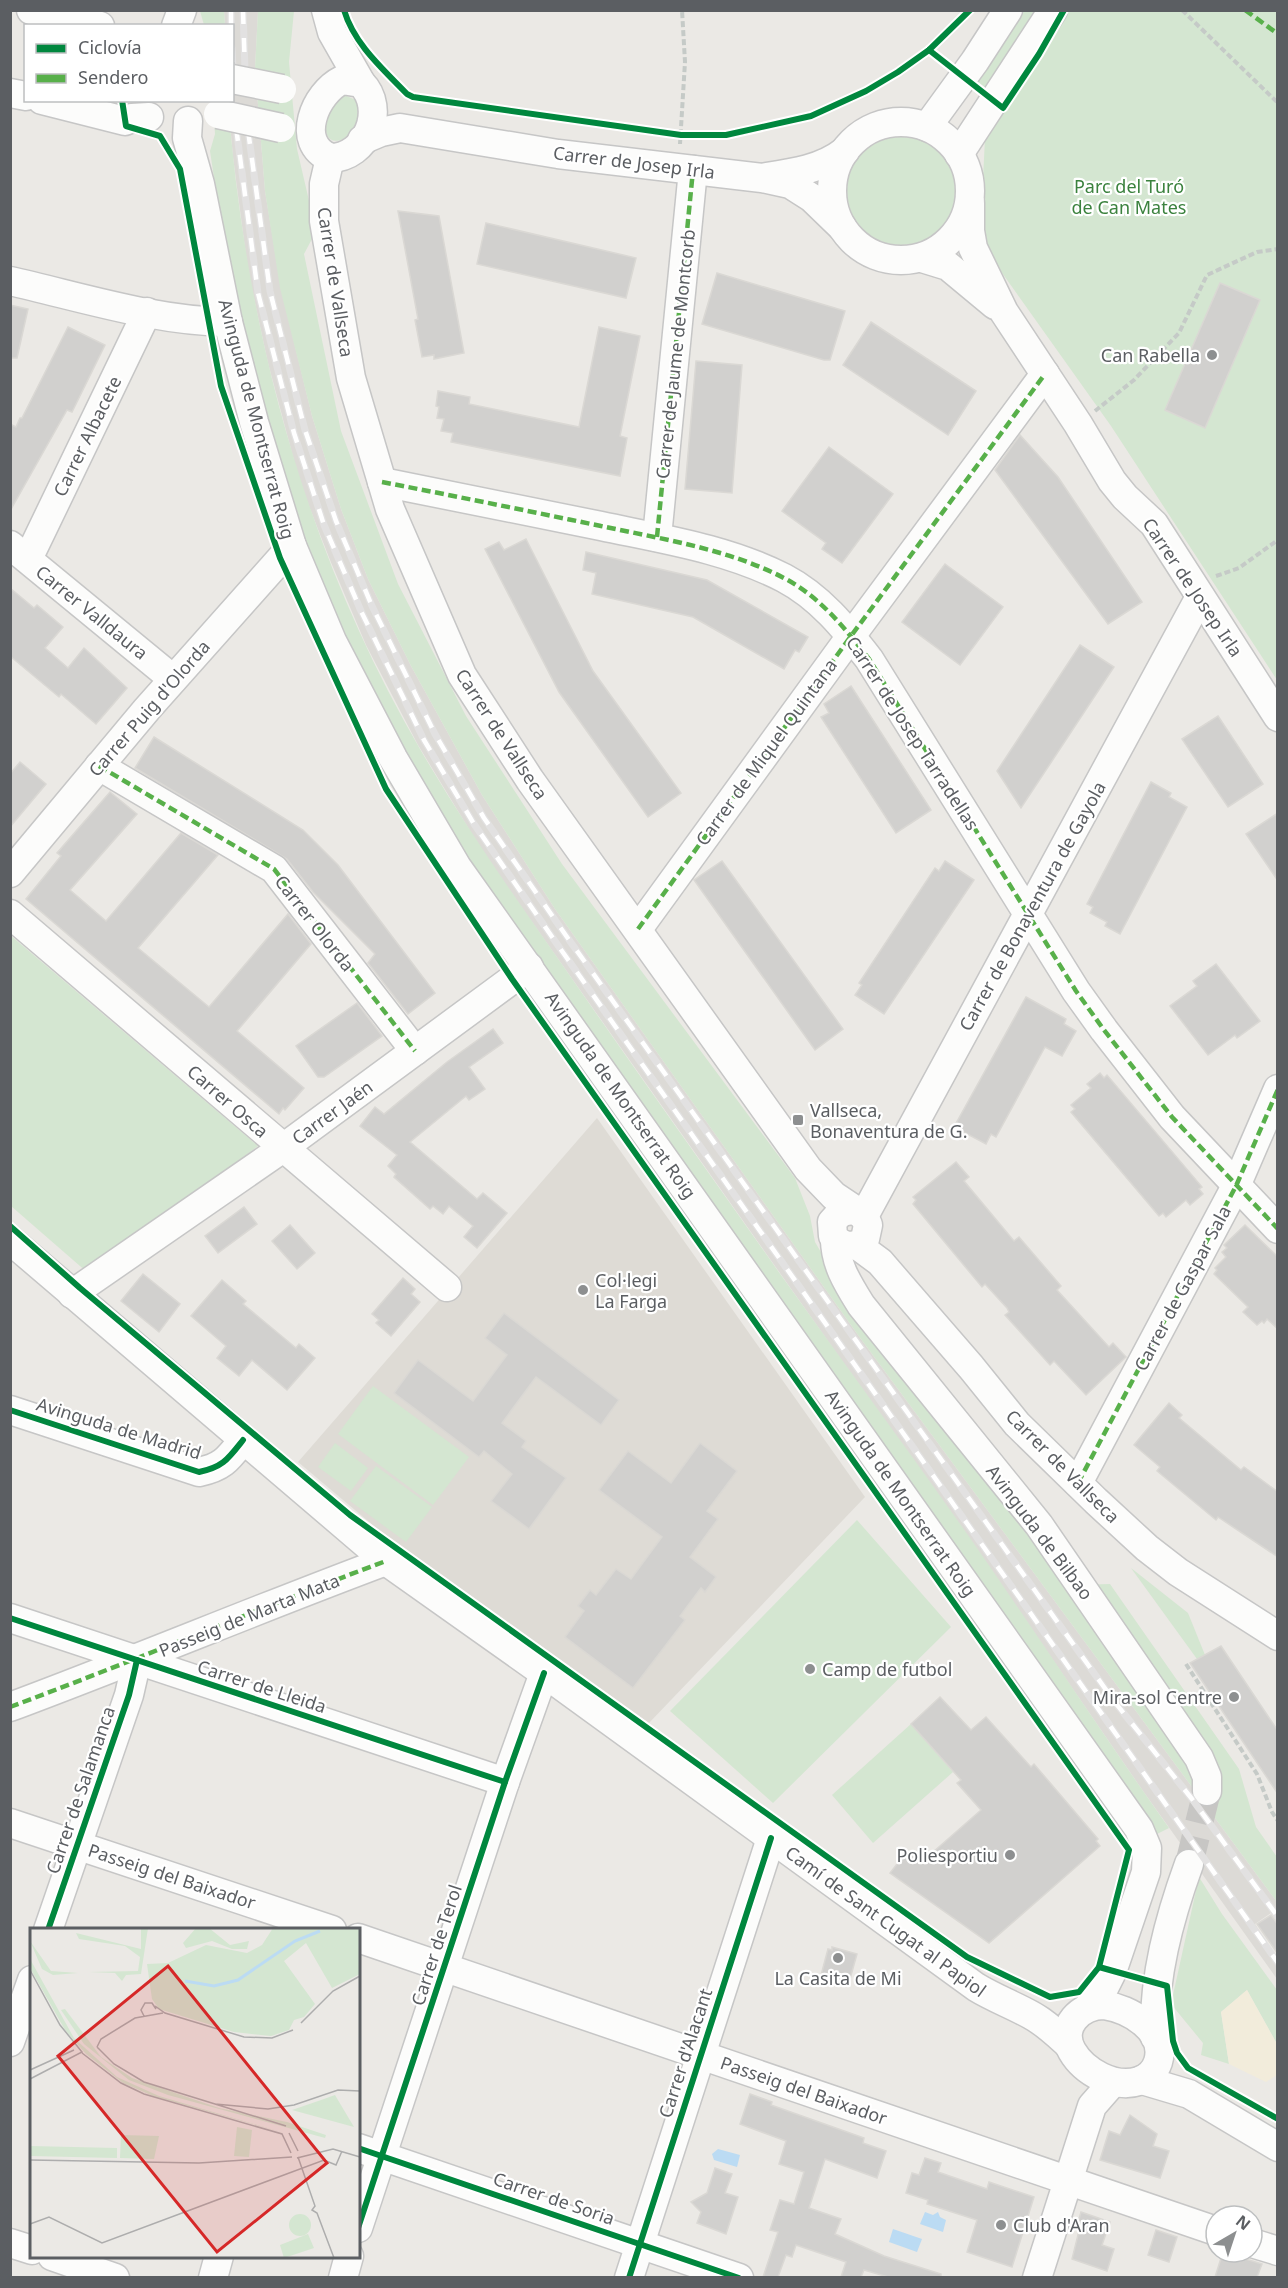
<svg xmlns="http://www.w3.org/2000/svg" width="1288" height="2288" font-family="'Noto Sans',sans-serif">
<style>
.industrial{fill:#dcdad6}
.education{fill:#dedbd5}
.green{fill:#d4e6d1}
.sand{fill:#f2ecdb}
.water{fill:#bbdbf3}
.building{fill:#d1d0ce;stroke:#dad8d4;stroke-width:1.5}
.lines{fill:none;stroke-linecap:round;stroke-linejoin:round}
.minor-tunnel{stroke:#c7c6c4;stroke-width:28;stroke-dasharray:28 14;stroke-linecap:butt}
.minor-casing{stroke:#c6c6c6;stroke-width:31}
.path{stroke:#c5cac7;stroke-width:4;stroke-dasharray:6 3;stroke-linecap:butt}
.minor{stroke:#fcfcfb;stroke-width:28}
.rail-casing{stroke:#e2e1e1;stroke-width:7}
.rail{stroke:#fff;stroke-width:4.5;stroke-dasharray:14;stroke-linecap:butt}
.minor-bridge-casing{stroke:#c6c6c6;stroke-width:31;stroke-linecap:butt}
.minor-bridge{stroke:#fcfcfb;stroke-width:28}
.quiet{stroke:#58b04a;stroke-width:4.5;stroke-dasharray:9 4.5;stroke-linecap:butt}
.cycleway-casing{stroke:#fff;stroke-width:10}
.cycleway{stroke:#00873e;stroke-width:6}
.poi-dot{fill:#8d8f90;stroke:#fff;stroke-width:2}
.labels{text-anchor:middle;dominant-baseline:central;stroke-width:4.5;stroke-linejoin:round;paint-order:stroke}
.street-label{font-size:18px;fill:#5b5e62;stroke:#fff}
.park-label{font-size:18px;fill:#3b823e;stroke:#fff}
.poi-label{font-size:18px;fill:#5b5e62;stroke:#fff;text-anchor:start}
.inset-river{fill:none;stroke:#bbdbf3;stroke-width:3}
.inset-road{fill:none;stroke:#adadad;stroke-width:1.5}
.view{fill:#d62828;fill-opacity:0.15;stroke:#d62828;stroke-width:3}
.inset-edge{fill:none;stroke:#5b5e62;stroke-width:3}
</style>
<rect width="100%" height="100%" fill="#ebe9e5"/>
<!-- industrial -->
<polygon class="industrial" points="224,11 258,11 255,68 265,191 281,288 312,416 341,509 368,579 411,666 482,795 555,909 858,1335 1277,1902 1277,1922 1271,1913 1255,1924 1277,1958 1277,1979 1143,1791 969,1538 835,1351 484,854 418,745 366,645 330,560 300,483 268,363 248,271 233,157 228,101 232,100 232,26 225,25"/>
<!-- education -->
<polygon class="education" points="597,1118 865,1497 649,1723 381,1532 298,1462"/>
<!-- green -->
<g class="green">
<polygon points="200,11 224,11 225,25 204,25"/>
<polygon points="258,11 294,11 289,62 297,149 313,218 313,237 304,254 341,431 398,584 466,716 562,864 795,1178 810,1216 815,1242 829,1266 1073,1585 1110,1584 1239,1769 1256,1827 1277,1857 1277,1902 858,1335 555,909 482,795 411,666 368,579 341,509 312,416 280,288 265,191 255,68"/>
<polygon points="1024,11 1038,11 987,91 974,83"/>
<polygon points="1066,11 1277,11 1277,680 1111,426 980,242 985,138"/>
<path d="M344 95 356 100C360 116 357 127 345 138 319 152 320 110 344 95Z"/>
<path d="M213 101H228C245 326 305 552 420 749 467 830 521 906 575 983 634 1068 694 1152 754 1237 825 1338 899 1437 970 1538 1037 1634 1101 1732 1169 1828L1155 1835 444 828 357 673 309 562 254 375 220 218 210 151 215 134Z"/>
<circle cx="901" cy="191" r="54"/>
<polygon points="10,935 258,1146 88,1273 11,1206"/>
<polygon points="373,1386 469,1457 433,1505 338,1434"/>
<polygon points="335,1443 368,1468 351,1491 318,1467"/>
<polygon points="376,1466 432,1507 406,1542 350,1501"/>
<polygon points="857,1520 951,1627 773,1803 670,1711"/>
<polygon points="1131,1568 1188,1613 1205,1655 1197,1659"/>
<polygon points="911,1724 953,1772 873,1843 832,1795"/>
<polygon points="1199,1877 1222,1914 1277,1990 1277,2044 1247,1990 1221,2012 1229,2064 1201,2055 1203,2043 1171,2004"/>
</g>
<!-- sand -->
<polygon class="sand" points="1247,1990 1277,2044 1277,2075 1266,2082 1229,2064 1221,2012"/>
<!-- water -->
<g class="water">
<polygon points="718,2149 740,2155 737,2167 714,2160 712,2154"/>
<polygon points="925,2212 933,2215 938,2212 940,2217 946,2220 943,2232 920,2224"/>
<polygon points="893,2229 922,2239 917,2252 889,2242"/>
</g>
<!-- building -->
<g class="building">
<polygon points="398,211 439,216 464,353 434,359 434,355 422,357 415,320 418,319"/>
<polygon points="486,223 636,258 626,298 477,264"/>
<polygon points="717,273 845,311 830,360 824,360 702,324"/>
<polygon points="1220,283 1260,300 1205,428 1165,410"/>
<polygon points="10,305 28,309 17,358 10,358"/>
<polygon points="871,322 976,391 948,435 843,365"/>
<polygon points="68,327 105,345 72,412 67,410 10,511 10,424 16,427 20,418 22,418"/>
<polygon points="599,327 640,336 620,436 627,438 620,476 451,442 453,433 441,431 444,419 437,418 439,407 436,406 438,391 470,397 469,404 579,427"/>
<polygon points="696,361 742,365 732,493 685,489"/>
<polygon points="1020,435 1058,477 1142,602 1108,624 995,470"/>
<polygon points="829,447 893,494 842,563 822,549 826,543 782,511"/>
<polygon points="526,539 593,671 681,793 648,817 559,692 485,549 499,542 504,550"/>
<polygon points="586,552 707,580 808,637 799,652 795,650 784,669 693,617 592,594 596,573 583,570"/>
<polygon points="945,564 1003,607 960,665 902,622"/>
<polygon points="10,588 34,608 37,605 63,627 45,648 68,668 84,648 127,688 96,724 61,694 59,697 10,656"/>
<polygon points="1080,645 1114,667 1021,808 997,771"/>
<polygon points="851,686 931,810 896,833 821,717 829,713 824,704"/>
<polygon points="1218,716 1263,784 1228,807 1182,739"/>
<polygon points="154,737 303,830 338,865 435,993 408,1014 368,963 375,954 313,892 287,859 135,768"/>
<polygon points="20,762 46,784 10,827 10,774"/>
<polygon points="1151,782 1171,793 1169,797 1187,807 1120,934 1105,926 1107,922 1090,913 1093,907 1087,904"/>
<polygon points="110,792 137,814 70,890 106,921 181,833 218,855 138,948 209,1007 288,914 311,944 237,1031 304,1088 285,1110 283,1108 279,1114 26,899 61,856 57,853"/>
<polygon points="1278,813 1278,881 1246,834"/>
<polygon points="722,861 843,1029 815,1050 694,880"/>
<polygon points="945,861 974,880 884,1014 855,995 862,985 859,983 935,868 939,871"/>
<polygon points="1216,964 1260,1021 1237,1038 1235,1035 1208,1055 1170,1006 1197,986 1193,981"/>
<polygon points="1026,997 1066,1019 1064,1024 1076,1031 1062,1056 1045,1047 996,1137 991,1134 986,1144 954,1127"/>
<polygon points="357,1003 382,1036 324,1077 318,1077 296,1046"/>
<polygon points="493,1029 503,1043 469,1067 485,1089 469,1100 466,1096 410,1142 477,1199 483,1193 507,1213 477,1248 464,1237 473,1226 449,1206 443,1214 433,1206 430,1209 394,1177 396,1174 388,1166 397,1155 360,1126 375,1107 384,1114 447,1062"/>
<polygon points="1100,1073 1104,1078 1107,1075 1202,1187 1199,1189 1203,1194 1190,1205 1186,1200 1166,1217 1163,1213 1159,1216 1071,1112 1075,1109 1071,1105 1091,1088 1087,1084"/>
<polygon points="956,1162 969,1177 964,1181 1014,1241 1019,1237 1061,1286 1057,1290 1109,1347 1113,1343 1126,1357 1086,1395 1054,1361 1050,1365 1005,1315 1009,1312 1007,1308 985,1284 982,1287 913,1204 916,1200 913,1197"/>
<polygon points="244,1207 257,1224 218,1253 205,1236"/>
<polygon points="290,1225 315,1253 297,1269 272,1241"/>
<polygon points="1245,1225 1278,1257 1278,1329 1267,1319 1264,1323 1262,1321 1257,1325 1243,1312 1248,1307 1214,1274 1217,1270 1215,1268 1226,1257 1222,1252 1227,1248 1224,1245"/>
<polygon points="143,1274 180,1304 159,1332 121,1301"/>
<polygon points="403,1278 415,1289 411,1294 420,1302 391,1336 376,1323 379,1320 372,1314"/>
<polygon points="222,1280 246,1301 243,1304 296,1348 299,1344 315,1358 287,1390 252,1360 239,1376 217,1358 226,1346 191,1316"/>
<polygon points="504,1313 619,1400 601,1425 536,1377 502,1423 526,1441 522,1447 566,1478 529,1529 491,1501 512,1474 484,1451 479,1457 394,1393 418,1360 473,1401 507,1355 485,1338"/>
<polygon points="1169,1403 1182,1415 1179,1418 1241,1470 1244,1467 1278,1492 1278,1557 1218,1517 1216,1520 1157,1471 1160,1467 1134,1445"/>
<polygon points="700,1443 737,1471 707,1511 718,1519 690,1557 716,1577 705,1592 701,1588 680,1616 685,1620 633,1688 565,1637 584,1611 578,1606 590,1590 596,1595 616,1569 631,1579 662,1537 599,1490 628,1451 671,1483"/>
<polygon points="1221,1646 1278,1731 1278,1794 1190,1663"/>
<polygon points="940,1697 971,1730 986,1717 1031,1767 1034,1764 1098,1839 1096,1841 1100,1846 989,1943 890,1873 900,1860 917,1853 924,1860 981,1810 957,1783 961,1780 911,1724"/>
<polygon points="1271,1915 1278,1925 1278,1954 1257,1924"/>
<polygon points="832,1947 857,1954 848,1986 820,1979 828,1949 832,1950"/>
<polygon points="750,2094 772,2102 771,2105 864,2138 863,2143 886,2151 877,2178 825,2159 809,2208 841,2219 835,2234 884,2256 941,2274 941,2277 888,2277 864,2270 861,2277 841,2277 846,2262 796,2245 792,2257 786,2255 778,2277 763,2277 778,2232 770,2230 780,2200 794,2204 804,2172 779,2164 786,2141 740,2124"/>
<polygon points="1130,2115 1157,2134 1153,2146 1169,2151 1160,2178 1100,2160 1109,2131 1120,2135"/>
<polygon points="925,2158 941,2163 938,2172 987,2189 989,2182 1034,2197 1012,2267 967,2252 977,2220 927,2204 928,2200 906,2193 912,2173 919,2175"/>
<polygon points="715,2168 732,2174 725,2193 738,2197 726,2234 697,2223 701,2212 691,2202 707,2193"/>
<polygon points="1081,2212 1110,2222 1102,2245 1114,2249 1107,2271 1072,2259 1079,2231 1076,2230"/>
<polygon points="1156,2230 1177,2237 1169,2262 1148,2255"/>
<polygon points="1223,2252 1262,2264 1257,2277 1215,2277"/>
</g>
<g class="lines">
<!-- minor-tunnel -->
<polyline class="minor-tunnel" points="1189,1864 1207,1791"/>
<!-- minor casing -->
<g class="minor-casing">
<g id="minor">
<polyline points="31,10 100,26"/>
<polyline points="326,10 332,32 361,83"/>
<polyline points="176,26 182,10"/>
<path d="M342 80 361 83C387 109 367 158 330 158 294 143 315 93 342 80Z"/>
<polyline points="10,93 26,96"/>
<polyline points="42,100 125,121 132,118 149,117"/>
<polyline points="188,121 187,138 200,184 228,322 254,422 292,546 332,641 393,758 457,867 1139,1829 1147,1848 1146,1872 1112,1972 1103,1990 1089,2006"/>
<circle cx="901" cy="191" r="69"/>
<polyline points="927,127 975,61 1008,10"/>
<polyline points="362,140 381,132 400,128 558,154 762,178 790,184 812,198 842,227"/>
<polyline points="959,154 1053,10"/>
<path d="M330 158 324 184V221L351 378 390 509 462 675 530 780 808 1169 834 1196 864 1216 868 1225 865 1239C854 1249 842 1248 833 1236L832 1222 841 1212 854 1210"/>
<path d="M766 177C794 173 822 169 845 151"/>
<polyline points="970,203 970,231 973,248 1004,312 1078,424 1112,481 1125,497 1154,524 1278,717"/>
<polyline points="922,258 948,266 995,305"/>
<path d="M10 281C81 297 155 321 228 322"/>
<path d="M382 482C455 496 528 511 601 526 662 539 728 549 784 578 820 597 844 627 869 659L1076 991 1104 1030 1172 1117 1278 1229"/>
<polyline points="657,537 693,170"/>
<polyline points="10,545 173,679"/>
<polyline points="28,559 147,312"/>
<polyline points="99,766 274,869 415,1051"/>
<polyline points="10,873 147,709 292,546"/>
<polyline points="10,914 447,1287"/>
<polyline points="638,929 851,636 1045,374"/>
<polyline points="864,1216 1200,597"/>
<path d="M835 1239C835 1264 848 1284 861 1305L1039 1525 1199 1758 1207 1777V1791"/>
<path d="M10 1240 386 1561 544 1673 976 1987C994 1998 1013 2005 1031 2015 1046 2023 1057 2034 1069 2045"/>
<polyline points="857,1245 880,1262 971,1367 1017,1424 1096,1501 1147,1548 1178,1572 1278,1636"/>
<polyline points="72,1294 283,1148 529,967"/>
<path d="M10 1410 199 1472C223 1467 228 1459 243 1440"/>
<polyline points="1078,1483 1236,1186 1278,1089"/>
<polyline points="10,1618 505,1782"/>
<path d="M10 1707C136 1660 260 1608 386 1561"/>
<polyline points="10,1823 332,1930"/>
<polyline points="48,1930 129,1695 137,1660"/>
<polyline points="358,1938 1216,2231"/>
<path d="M1104 2005C1129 2009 1168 2030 1158 2062 1155 2071 1148 2078 1139 2081 1115 2089 1084 2072 1072 2051 1058 2026 1081 2005 1104 2005Z"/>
<path d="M1155 2037C1153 1978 1169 1919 1189 1864"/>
<polyline points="10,2042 32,1980"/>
<polyline points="1142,2080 1189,2094 1278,2147"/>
<polyline points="358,2148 739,2278"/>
<polyline points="358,2228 505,1782 544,1673"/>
<polyline points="10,2243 32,2250"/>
<polyline points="1252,2243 1278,2251"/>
<polyline points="52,2256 115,2278"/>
<polyline points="213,2278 219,2256"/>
<polyline points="343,2278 349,2256"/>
<polyline points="629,2278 771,1838"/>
<polyline points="1037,2278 1092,2106 1113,2082"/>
</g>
</g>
<!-- path -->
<g class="path">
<polyline points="1182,10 1278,103"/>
<polyline points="680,144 685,62 682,10"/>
<polyline points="1095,411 1134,380 1179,333 1207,275 1257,252 1278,249"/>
<polyline points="1216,576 1239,568 1278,540"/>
<polyline points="1186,1664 1257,1774 1272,1812 1278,1821"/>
</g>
<!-- minor -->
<use href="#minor" class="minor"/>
<!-- rail casing -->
<g class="rail-casing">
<g id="rail">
<polyline points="231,10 231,26"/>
<polyline points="243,10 245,72"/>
<polyline points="232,48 233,69"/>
<polyline points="236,127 258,293 294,433 324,525 361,611 424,740 474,824 557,944 1278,1963"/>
<polyline points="248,130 270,291 305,430 336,521 372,606 435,734 484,818 567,937 1114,1701 1192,1799 1278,1917"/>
</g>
</g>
<!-- rail -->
<use href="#rail" class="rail"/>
<!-- minor-bridge casing -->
<g class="minor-bridge-casing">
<g id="minor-bridge">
<polyline points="232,79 282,89"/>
<polyline points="218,114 281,128"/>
</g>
</g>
<!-- minor-bridge -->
<use href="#minor-bridge" class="minor-bridge"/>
<!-- quiet -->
<g class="quiet">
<polyline points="1245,10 1278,34"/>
<path d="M382 482C455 496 528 511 601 526 662 539 728 549 784 578 820 597 844 627 869 659L1076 991 1104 1030 1172 1117 1278 1229"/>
<polyline points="657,537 693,170"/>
<polyline points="99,766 274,869 415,1051"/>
<polyline points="638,929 851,636 1045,374"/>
<polyline points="1078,1483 1236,1186 1278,1089"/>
<path d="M10 1707C136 1660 260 1608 386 1561"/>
</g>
<!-- cycleway casing -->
<g class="cycleway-casing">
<g id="cycleway">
<path d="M344 10C354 44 383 69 407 94L413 97 681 135H726L811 116 866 91 898 72 929 50 970 10"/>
<polyline points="929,50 1003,108 1039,54 1064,10"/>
<polyline points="10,1226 80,1288 350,1515 967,1957 1050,1997 1079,1992 1099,1967 1129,1850 512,979 386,789 280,558 221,386 180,169 160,136 126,126 122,100"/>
<path d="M10 1410 199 1472C223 1467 228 1459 243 1440"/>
<polyline points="10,1618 505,1782"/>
<polyline points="48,1930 129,1695 137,1660"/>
<polyline points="1099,1967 1167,1986 1173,2041 1177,2053 1188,2068 1278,2119"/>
<polyline points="358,2148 739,2278"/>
<polyline points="358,2228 505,1782 544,1673"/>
<polyline points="629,2278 771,1838"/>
</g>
</g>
<!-- cycleway -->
<use href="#cycleway" class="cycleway"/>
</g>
<!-- markers -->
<g class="poi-dot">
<circle cx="1212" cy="355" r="6"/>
<rect x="792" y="1114" width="12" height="12" rx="3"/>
<circle cx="583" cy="1290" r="6"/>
<circle cx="810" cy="1669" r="6"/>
<circle cx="1234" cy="1697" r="6"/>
<circle cx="1010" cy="1855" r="6"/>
<circle cx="838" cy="1958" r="6"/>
<circle cx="1001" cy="2225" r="6"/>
</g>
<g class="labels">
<!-- street labels -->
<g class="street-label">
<text transform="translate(634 162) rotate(7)">Carrer de Josep Irla</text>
<text transform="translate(336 282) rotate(81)">Carrer de Vallseca</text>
<text transform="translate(675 354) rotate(-84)">Carrer de Jaume de Montcorb</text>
<text transform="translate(257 419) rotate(75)">Avinguda de Montserrat Roig</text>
<text transform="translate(87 436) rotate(-64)">Carrer Albacete</text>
<text transform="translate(1193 587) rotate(56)">Carrer de Josep Irla</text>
<text transform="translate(92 612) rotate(39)">Carrer Valldaura</text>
<text transform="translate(149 708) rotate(-49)">Carrer Puig d'Olorda</text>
<text transform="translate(913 733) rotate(57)">Carrer de Josep Tarradellas</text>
<text transform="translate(502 734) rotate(57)">Carrer de Vallseca</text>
<text transform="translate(766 752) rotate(-54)">Carrer de Miquel Quintana</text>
<text transform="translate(1032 906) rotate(-61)">Carrer de Bonaventura de Gayola</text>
<text transform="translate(315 923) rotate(52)">Carrer Olorda</text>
<text transform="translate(621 1095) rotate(55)">Avinguda de Montserrat Roig</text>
<text transform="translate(228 1101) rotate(41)">Carrer Osca</text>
<text transform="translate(332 1112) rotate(-36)">Carrer Jaén</text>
<text transform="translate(1182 1288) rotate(-62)">Carrer de Gaspar Sala</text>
<text transform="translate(119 1428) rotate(17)">Avinguda de Madrid</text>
<text transform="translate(1063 1466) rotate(45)">Carrer de Vallseca</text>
<text transform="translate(901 1493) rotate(55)">Avinguda de Montserrat Roig</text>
<text transform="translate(1040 1532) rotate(53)">Avinguda de Bilbao</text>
<text transform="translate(249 1615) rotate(-22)">Passeig de Marta Mata</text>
<text transform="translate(262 1686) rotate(18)">Carrer de Lleida</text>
<text transform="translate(80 1790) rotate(-71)">Carrer de Salamanca</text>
<text transform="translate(172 1876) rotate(18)">Passeig del Baixador</text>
<text transform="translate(886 1921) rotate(36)">Camí de Sant Cugat al Papiol</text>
<text transform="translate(436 1945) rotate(-72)">Carrer de Terol</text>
<text transform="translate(685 2053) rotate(-72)">Carrer d'Alacant</text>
<text transform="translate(804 2090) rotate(19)">Passeig del Baixador</text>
<text transform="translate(554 2198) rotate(19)">Carrer de Soria</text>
</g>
<!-- park labels -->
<g class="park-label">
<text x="1129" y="186">Parc del Turó<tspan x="1129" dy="21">de Can Mates</tspan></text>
</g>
<!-- poi labels -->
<g class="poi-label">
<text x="1200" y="355" text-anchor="end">Can Rabella</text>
<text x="810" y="1110">Vallseca,<tspan x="810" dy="21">Bonaventura de G.</tspan></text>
<text x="595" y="1280">Col·legi<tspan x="595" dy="21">La Farga</tspan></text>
<text x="822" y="1669">Camp de futbol</text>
<text x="1222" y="1697" text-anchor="end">Mira-sol Centre</text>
<text x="998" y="1855" text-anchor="end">Poliesportiu</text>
<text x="838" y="1978" text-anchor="middle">La Casita de Mi</text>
<text x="1013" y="2225">Club d'Aran</text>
</g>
</g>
<!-- overview -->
<g transform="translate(30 1928)">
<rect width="330" height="330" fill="#ebe9e5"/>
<path d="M111 0H118L111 46 96 47 92 53 85 45 59 44 108 43 110 29 95 18 49 11 46 5 111 21ZM166 0H179L200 17 219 13 217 21H202L182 13 156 20 153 15ZM243 0H330V46L302 60 276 15 254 33 285 76 274 89 264 92 259 102 241 108 204 104 129 81 122 71 117 36 138 35 176 17 217 25 232 17ZM0 13 21 43 48 45 23 47 12 41ZM0 31 44 110 87 149 129 168 254 205 123 168 93 155 56 126 35 102 0 40ZM35 81 71 129 102 150 189 180 257 194 296 207 295 210 138 167 99 152 54 116 31 82ZM305 167 324 199 262 182 294 171ZM207 199 222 202 219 229 204 228ZM91 207 129 208 124 231 90 230ZM0 218 87 220V230L0 228ZM259 297a11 11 0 1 1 22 0a11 11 0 1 1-22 0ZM278 306 284 320 254 330 250 317Z" fill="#d4e6d1"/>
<path class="inset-river" d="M155 53 184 58 208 52 265 13 290 3"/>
<path class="inset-road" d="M0 42 30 97 52 124 0 151M125 78 135 85 214 109 242 110 263 102M114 88 111 82 115 75H122L126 81M271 95 303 63 330 48M67 119 84 136 114 154 185 176 238 181 264 177 308 162 330 163M67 119 71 111 105 90 133 85M52 125 91 155 114 166 252 206 261 225M0 142 44 122M185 176 256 198M259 205 268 223M268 229 285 278 282 282 287 285 304 330M267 230 303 221 330 229M0 232 169 235 262 229M0 296 19 289 72 315 294 232 306 237 312 223"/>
<path class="view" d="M138 38 297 235 187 324 28 128Z"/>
<rect width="330" height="330" class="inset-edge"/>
</g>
<!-- border -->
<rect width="1288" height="2288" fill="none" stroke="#5b5e62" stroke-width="24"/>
<!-- legend -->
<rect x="24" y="24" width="210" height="78" fill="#ffffff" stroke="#bdbfc0" stroke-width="1.5"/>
<rect x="36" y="44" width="30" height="9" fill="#00873e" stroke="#bdbfc0" stroke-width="1.5"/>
<text x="78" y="54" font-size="18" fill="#5b5e62">Ciclovía</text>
<rect x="36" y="74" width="30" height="9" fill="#58b04a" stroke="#bdbfc0" stroke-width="1.5"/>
<text x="78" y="84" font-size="18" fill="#5b5e62">Sendero</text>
<!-- north arrow -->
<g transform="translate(1234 2234) rotate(39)"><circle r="28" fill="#ffffff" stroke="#bdbfc0" stroke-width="1.5"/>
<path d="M0-4.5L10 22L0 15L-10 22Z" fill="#8d8f90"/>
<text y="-9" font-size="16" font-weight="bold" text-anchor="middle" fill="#5b5e62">N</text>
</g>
</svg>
